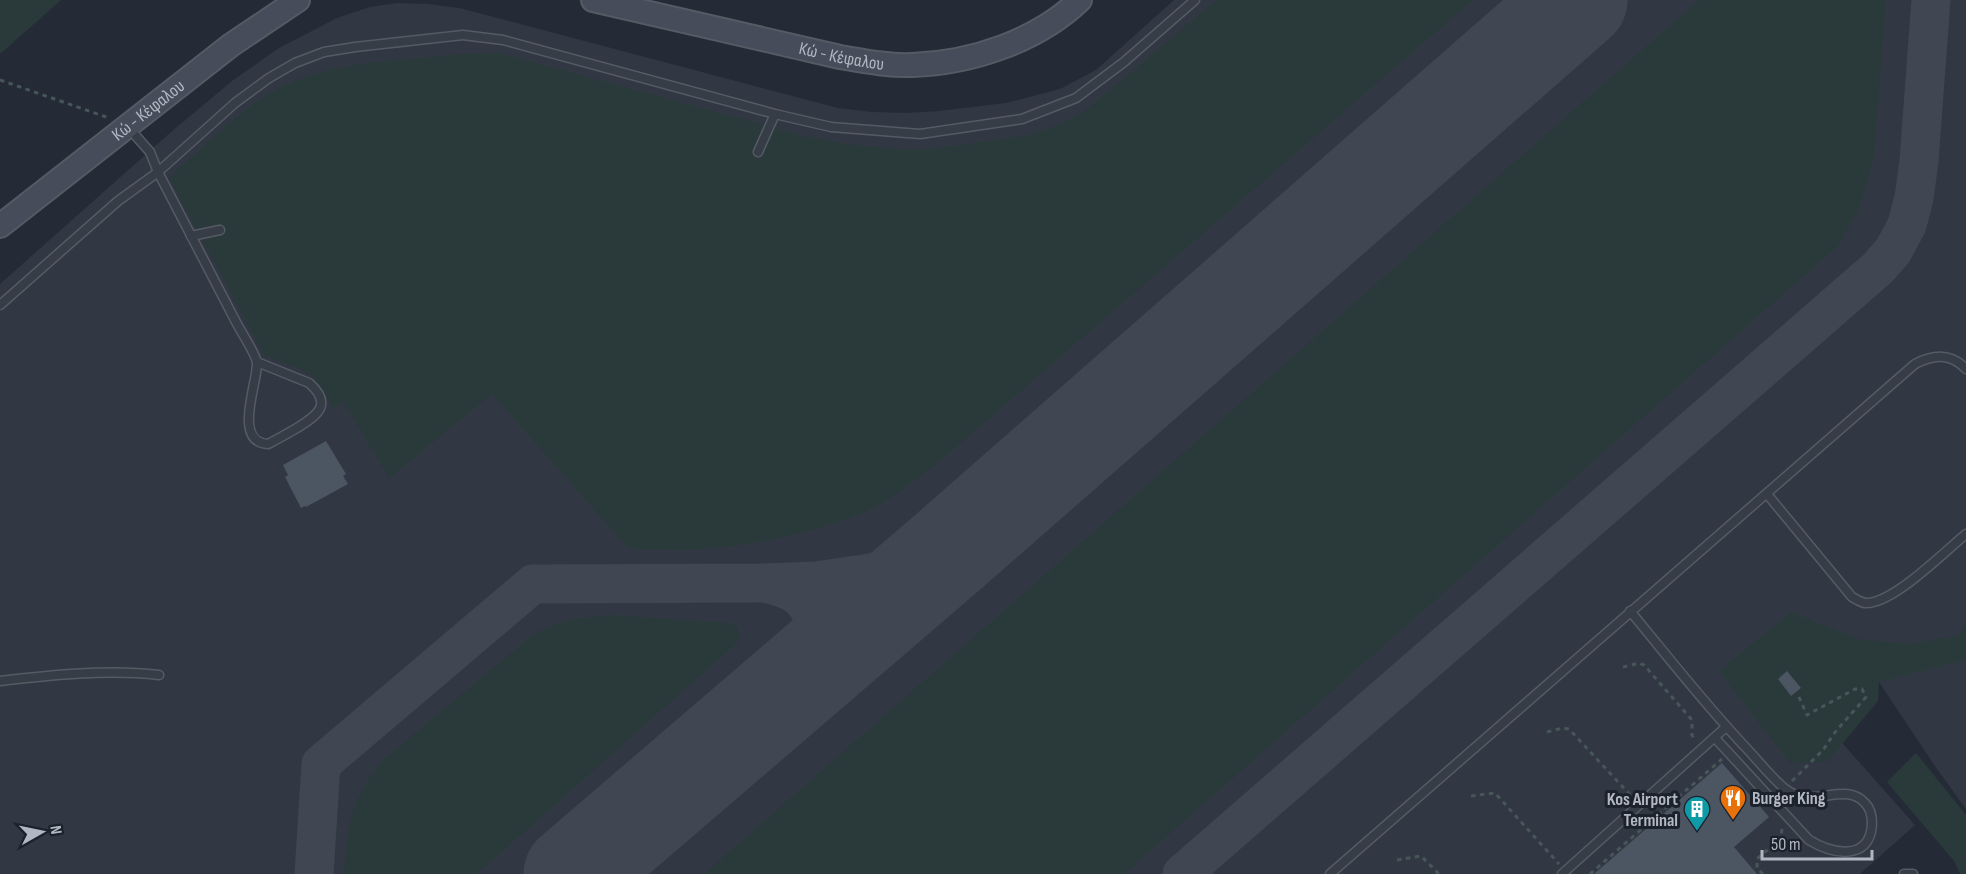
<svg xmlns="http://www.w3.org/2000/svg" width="1966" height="874" font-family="'Sofia Sans Condensed',sans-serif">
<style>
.airport{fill:#323843}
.green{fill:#2a3a3b}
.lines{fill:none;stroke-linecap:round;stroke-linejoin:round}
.taxiway{stroke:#404752;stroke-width:39}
.runway{stroke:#404752;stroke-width:99}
.building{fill:#4c5562}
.lane-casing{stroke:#555b65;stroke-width:11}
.secondary-casing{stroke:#555b65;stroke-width:26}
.path{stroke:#475659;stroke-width:3;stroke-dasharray:4.5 4.5;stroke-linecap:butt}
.lane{stroke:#373d47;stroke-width:8}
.secondary{stroke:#464c59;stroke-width:22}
.labels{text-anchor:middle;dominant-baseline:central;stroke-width:6;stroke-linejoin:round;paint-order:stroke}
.street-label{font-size:18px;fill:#b2b8c3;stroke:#1c222c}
.poi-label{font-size:18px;font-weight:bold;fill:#b2b8c3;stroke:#1c222c;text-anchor:start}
</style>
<rect width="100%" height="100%" fill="#242b36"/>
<!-- airport -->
<polygon class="airport" points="1174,0 1966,0 1966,809 1937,769 1879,682 1836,736 1915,825 1860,874 0,874 0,284 171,132 232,81 279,48 337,18 370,7 397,3 428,4 459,8 486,15 838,108 872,112 907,113 939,111 1006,103 1060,89 1096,70"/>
<!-- green -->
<g class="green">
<polygon points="0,0 61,0 0,54"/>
<path d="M1217 0H1473L932 468C911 483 890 500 867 511 842 522 814 530 788 536 730 549 687 553 628 548L492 394 389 478 344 403 333 408 315 378 300 369 265 356 169 178C203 148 238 110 279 88 320 67 364 63 408 59 439 56 469 53 500 53L805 136 847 144 894 149H932L1027 135 1054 126 1081 114Z"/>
<polygon points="1699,0 1886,0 1874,158 1859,209 1838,246 1124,874 704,874"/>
<polygon points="1791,612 1858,639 1909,644 1960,635 1966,624 1966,660 1879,682 1878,701 1827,762 1790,763 1719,671"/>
<path d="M611 615 728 623 737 627 740 634 738 642 477 874H344C348 823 350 800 383 760L536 632 572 619Z"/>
<polygon points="1916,753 1966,815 1966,874 1960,874 1955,862 1887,782"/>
</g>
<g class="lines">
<!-- taxiway -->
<g class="taxiway">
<path d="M764 583C795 590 808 597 816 628 818 636 818 649 816 656 813 664 805 672 800 679"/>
<polyline points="314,874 321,764 533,584 762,583 816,581 870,573 948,552"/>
<polyline points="1182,874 1878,268 1893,251 1907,225 1914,198 1919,161 1931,0"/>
</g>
<!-- runway -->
<polyline class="runway" points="573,874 948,552 1578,0"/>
</g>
<!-- building -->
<g class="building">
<polygon points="326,441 346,474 343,476 348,484 306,507 305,506 301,508 285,477 288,475 283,465"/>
<polygon points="1787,671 1801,688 1791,696 1778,679"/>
<polygon points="1722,763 1769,817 1734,847 1757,874 1594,874"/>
</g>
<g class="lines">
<!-- lane casing -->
<g class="lane-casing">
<g id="lane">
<path d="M128 127 150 152 158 172C184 222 210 272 236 322 241 332 256 354 257 363 258 382 232 442 268 444 278 439 288 433 297 428 318 415 333 404 309 383L257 362"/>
<polyline points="758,152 775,114"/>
<polyline points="191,236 220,230"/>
<polyline points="0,305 118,201 158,172 235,103 269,78 295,63 324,52 355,47 463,35 503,40 775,114 831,127 920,134 1022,119 1076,98 1124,62 1195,0"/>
<path d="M1767 494 1852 597C1856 599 1860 602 1865 603 1892 605 1944 552 1966 534"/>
<path d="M1630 611C1669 658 1707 707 1749 751 1760 763 1771 777 1784 788 1811 811 1845 780 1865 803 1871 809 1872 816 1872 824 1870 862 1832 854 1809 840L1715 738"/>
<path d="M0 681C51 675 108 669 159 675"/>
<path d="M1330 874 1915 364C1934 354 1951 353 1966 369"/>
<polyline points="1562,874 1726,727"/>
<polyline points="1904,874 1913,874"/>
</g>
</g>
<!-- secondary casing -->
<g class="secondary-casing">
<g id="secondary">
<path id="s1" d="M593 0 840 57C864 61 888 66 912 65 972 63 1037 41 1080 0"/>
<path id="s2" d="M0 226 231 45 298 0"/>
</g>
</g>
<!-- path -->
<g class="path">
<polyline points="0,80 109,118"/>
<polyline points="1623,667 1639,663 1644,665 1692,720 1692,735 1695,740"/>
<polyline points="1547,732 1563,728 1569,729 1633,798"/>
<polyline points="1792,781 1823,750 1836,731 1866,697 1862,689 1855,689 1807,715 1798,695"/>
<polyline points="1471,796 1495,793 1559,864"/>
<polyline points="1397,860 1421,856 1439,874"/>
<polyline points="1590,874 1722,759"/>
<polyline points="1763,874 1757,868 1757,859 1781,838 1782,828"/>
</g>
<!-- lane -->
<use href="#lane" class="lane"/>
<!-- secondary -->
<use href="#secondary" class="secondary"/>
</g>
<!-- icons -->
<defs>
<g id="restaurant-pin" transform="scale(1.35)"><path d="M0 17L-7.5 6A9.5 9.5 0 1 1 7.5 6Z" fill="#e8710a" stroke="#1c222c"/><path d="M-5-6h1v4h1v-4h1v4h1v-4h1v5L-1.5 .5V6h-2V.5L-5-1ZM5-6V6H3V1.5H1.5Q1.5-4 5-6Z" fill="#fff"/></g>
<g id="building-pin" transform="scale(1.35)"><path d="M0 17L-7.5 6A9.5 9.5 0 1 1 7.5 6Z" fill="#0f9aa8" stroke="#1c222c"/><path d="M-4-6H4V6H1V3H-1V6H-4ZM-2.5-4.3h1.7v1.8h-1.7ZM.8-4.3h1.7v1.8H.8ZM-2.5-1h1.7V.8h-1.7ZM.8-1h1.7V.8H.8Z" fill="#fff"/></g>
</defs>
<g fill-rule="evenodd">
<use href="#restaurant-pin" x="1733" y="798"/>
<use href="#building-pin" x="1697" y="809"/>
</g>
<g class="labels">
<!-- street labels -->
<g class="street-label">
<text stroke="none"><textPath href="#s1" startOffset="255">Κώ - Κέφαλου</textPath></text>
<text stroke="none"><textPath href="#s2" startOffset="188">Κώ - Κέφαλου</textPath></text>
</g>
<!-- poi labels -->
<g class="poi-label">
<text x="1752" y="798">Burger King</text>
<text x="1678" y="799" text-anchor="end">Kos Airport<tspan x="1678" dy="21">Terminal</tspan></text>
</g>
</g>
<!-- north arrow -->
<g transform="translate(42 832) rotate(81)" stroke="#1c222c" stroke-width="4.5" paint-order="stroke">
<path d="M0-4.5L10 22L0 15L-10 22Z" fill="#b2b8c3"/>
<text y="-9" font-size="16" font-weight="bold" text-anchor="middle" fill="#b2b8c3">N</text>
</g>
<!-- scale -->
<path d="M1762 850v9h110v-9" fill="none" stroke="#b2b8c3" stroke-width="3"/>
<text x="1771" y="850" font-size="18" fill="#b2b8c3" stroke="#1c222c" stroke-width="4.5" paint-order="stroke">50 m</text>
</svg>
